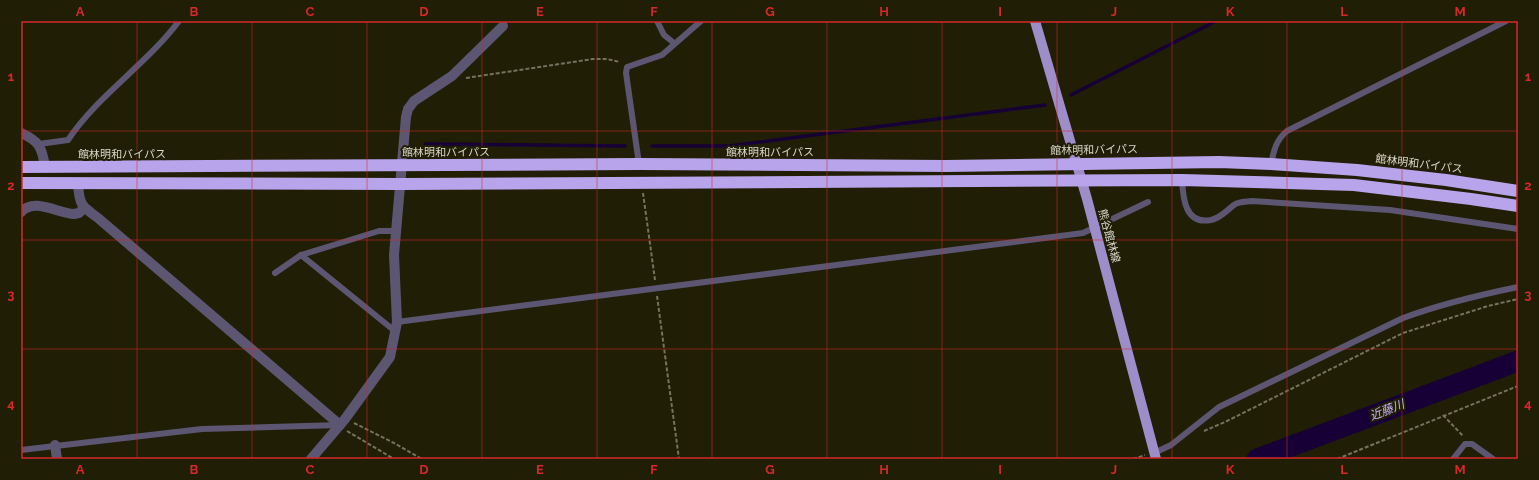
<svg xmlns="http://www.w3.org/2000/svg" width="1539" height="480" font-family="Raleway,'Noto Sans JP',sans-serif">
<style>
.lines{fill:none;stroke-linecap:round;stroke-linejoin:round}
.stream{stroke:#160035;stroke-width:3.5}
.river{stroke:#160035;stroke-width:21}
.path{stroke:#75725f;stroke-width:2;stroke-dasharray:4 2;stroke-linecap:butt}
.lane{stroke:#5d5672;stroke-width:6}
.street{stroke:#5d5672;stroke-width:10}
.primary{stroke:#9d8ec9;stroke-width:10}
.highway{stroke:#b7a4eb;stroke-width:12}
.grid{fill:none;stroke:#d62828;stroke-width:1;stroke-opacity:0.55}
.labels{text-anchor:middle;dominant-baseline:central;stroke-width:4;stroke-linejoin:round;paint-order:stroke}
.street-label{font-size:11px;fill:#dad8ca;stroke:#211e06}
.water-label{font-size:12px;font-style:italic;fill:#c6b2fd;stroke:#211e06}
.neatline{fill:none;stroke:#d62828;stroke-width:1.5}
.grid-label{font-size:13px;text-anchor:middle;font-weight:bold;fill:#d62828}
</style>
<rect width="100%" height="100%" fill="#211e06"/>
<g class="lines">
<!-- stream -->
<g class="stream">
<polyline points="1071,95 1216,21"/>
<polyline points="425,144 625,146"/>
<polyline points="652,146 729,146 1045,105"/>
</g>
<!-- river -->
<polyline class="river" points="1257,459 1518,361"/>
<!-- path -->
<g class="path">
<polyline points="466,78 593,59 607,59 620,62"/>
<polyline points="643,193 655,280"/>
<polyline points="657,296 679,459"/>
<polyline points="1443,415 1463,436"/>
<polyline points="354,423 394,443 422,459"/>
<polyline points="347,431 394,459"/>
<polyline points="1204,431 1225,422 1403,333 1488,306 1518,299"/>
<polyline points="1133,459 1145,455"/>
<polyline points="1337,459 1518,386"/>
</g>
<!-- lane -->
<g class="lane">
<polyline points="657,21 664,35 674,43"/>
<path d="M39 144 68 140C98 95 146 65 179 21"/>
<polyline points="639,164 626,73 627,67 662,55 701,21"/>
<path d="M1271 164C1274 150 1276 140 1287 131L1506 21"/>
<path d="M1182 180C1183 198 1185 225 1211 220 1221 218 1227 210 1234 205 1239 201 1247 202 1252 201L1390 210 1518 229"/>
<polyline points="301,255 396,332"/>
<polyline points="275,273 301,255 379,231 395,231"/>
<polyline points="397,322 1083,233 1148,202"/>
<polyline points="21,450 202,429 340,425"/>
<path d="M1154 453 1171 445 1219 407 1403 318C1441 304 1479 295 1518 287"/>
<polyline points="1453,459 1465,444 1472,444 1493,459"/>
</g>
<!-- street -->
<g class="street">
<path d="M21 133C39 141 42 147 45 167"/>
<path d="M78 183C79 204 81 206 98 218L340 425"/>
<path d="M21 212C35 197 58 214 74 214L79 213 84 208"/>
<polyline points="55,445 57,459"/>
<polyline points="311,459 345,419 390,357 397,322 394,255 406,117 408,109 414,101 452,76 503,26"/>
</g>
<!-- primary -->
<polyline class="primary" points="1035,21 1087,199 1156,459"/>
<!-- highway -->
<g class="highway">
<polyline points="21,167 639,164 946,166 1219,162 1271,164 1357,170 1446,180 1518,191"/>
<polyline points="21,183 400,184 1182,180 1354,185 1471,199 1518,206"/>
</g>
</g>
<!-- grid -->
<path class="grid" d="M137 21V459M252 21V459M367 21V459M482 21V459M597 21V459M712 21V459M827 21V459M942 21V459M1057 21V459M1172 21V459M1287 21V459M1402 21V459M21 131H1518M21 240H1518M21 349H1518"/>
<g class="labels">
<!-- street labels -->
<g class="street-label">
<text transform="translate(1094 150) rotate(-1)">館林明和バイパス</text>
<text x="446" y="152">館林明和バイパス</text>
<text x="770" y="152">館林明和バイパス</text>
<text x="122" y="154">館林明和バイパス</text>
<text transform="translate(1419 164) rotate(7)">館林明和バイパス</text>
<text transform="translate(1109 236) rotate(75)">熊谷館林線</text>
</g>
<!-- water labels -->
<g class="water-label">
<text transform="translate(1387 410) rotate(-21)">近藤川</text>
</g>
</g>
<!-- border -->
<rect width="1539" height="480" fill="none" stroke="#211e06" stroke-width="44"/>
<rect x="22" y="22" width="1495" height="436" class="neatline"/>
<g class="grid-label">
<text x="80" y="16">A</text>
<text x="194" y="16">B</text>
<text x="310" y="16">C</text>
<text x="424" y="16">D</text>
<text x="540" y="16">E</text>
<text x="654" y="16">F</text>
<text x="770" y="16">G</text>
<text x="884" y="16">H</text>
<text x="1000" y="16">I</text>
<text x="1114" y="16">J</text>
<text x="1230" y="16">K</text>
<text x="1344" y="16">L</text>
<text x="1460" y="16">M</text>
<text x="11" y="81">1</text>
<text x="1528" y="81">1</text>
<text x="11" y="190">2</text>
<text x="1528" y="190">2</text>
<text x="11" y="299">3</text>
<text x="1528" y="299">3</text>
<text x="11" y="408">4</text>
<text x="1528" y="408">4</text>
<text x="80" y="474">A</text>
<text x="194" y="474">B</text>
<text x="310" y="474">C</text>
<text x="424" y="474">D</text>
<text x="540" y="474">E</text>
<text x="654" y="474">F</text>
<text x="770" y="474">G</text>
<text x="884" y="474">H</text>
<text x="1000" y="474">I</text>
<text x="1114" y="474">J</text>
<text x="1230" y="474">K</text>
<text x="1344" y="474">L</text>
<text x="1460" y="474">M</text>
</g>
</svg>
